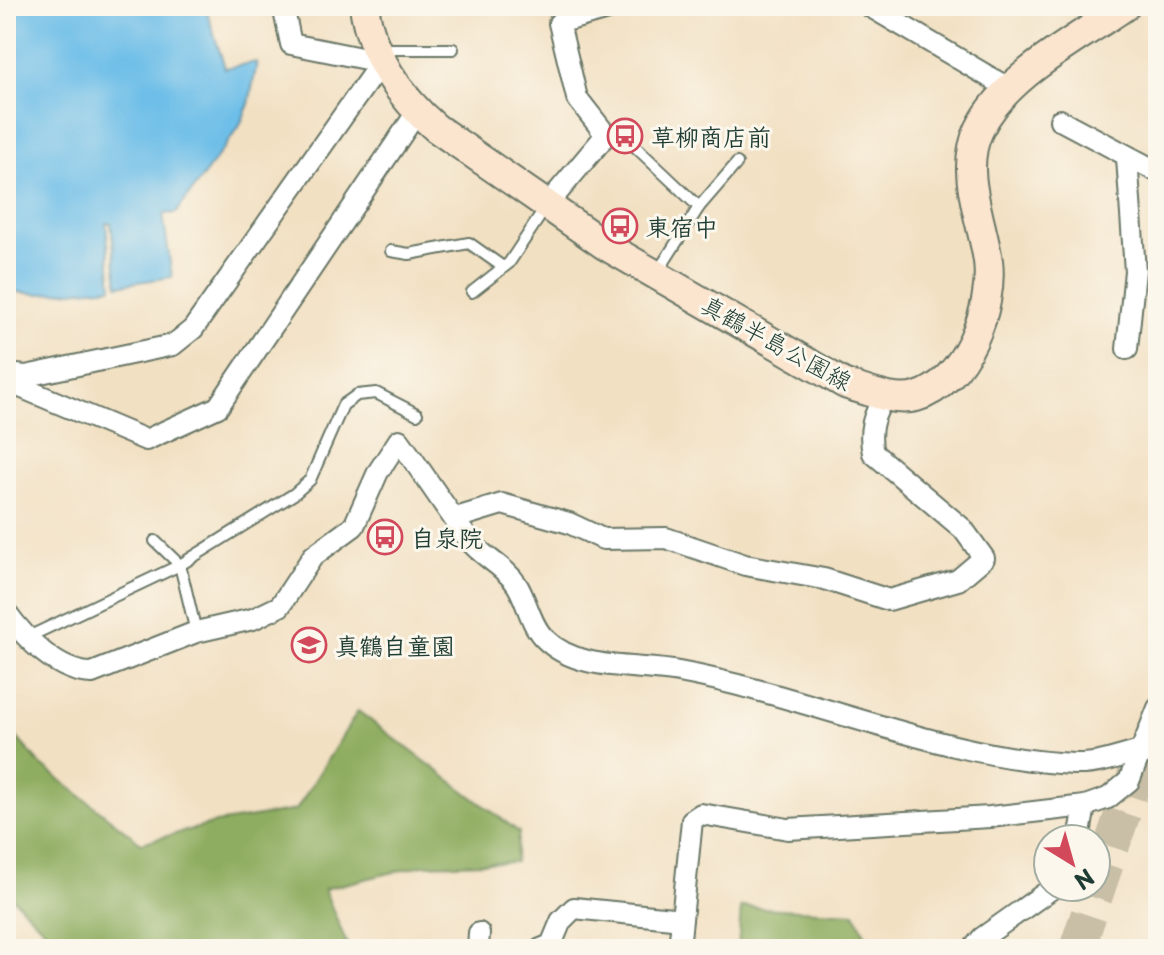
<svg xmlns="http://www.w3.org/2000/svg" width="1164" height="955" font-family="'Playpen Sans','Klee One',sans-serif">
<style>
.forest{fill:#8fad61;stroke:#57754a;stroke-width:2}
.water{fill:#6dbee8;stroke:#467e8e;stroke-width:2}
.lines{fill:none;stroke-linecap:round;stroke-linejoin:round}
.highway-tunnel{stroke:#c8bfa6;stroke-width:36;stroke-dasharray:36 18;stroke-linecap:butt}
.lane-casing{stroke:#697666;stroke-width:14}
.street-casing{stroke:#697666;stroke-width:24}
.secondary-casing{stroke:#697666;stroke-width:32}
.lane{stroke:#fff;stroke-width:10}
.street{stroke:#fff;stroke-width:20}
.secondary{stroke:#fbe5cf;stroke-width:28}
.labels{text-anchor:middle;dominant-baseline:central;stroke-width:6;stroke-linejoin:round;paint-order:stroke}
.poi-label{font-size:24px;font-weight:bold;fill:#1f3d34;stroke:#fbf7ec;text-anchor:start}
.street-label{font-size:24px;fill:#1f3d34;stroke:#fbf7ec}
</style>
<rect width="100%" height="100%" fill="#fbf7ec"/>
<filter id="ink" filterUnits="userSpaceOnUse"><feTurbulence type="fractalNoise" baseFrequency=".0125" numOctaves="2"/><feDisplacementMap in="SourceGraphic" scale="16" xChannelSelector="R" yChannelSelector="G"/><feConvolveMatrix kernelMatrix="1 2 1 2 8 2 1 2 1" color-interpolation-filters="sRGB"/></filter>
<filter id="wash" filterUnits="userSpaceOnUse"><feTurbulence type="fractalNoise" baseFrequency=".006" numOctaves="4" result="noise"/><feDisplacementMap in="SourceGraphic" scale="32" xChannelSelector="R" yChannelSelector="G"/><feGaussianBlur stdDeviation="1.8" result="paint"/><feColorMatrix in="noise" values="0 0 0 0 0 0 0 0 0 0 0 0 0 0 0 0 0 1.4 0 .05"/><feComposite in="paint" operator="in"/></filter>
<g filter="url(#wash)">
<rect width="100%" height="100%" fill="#f2e0c2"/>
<!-- forest -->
<g class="forest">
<polygon points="358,711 519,832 515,862 423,865 324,889 349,949 63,949 6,891 6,725 39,763 141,843 216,823 296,810"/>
<polygon points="741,907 855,913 872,949 738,949"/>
</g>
<!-- water -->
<polygon class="water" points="6,6 205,6 225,68 257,62 249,104 239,127 176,213 163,214 172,277 118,285 111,223 106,223 112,287 39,294 6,291"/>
</g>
<g filter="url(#ink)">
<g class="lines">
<!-- highway-tunnel -->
<polyline class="highway-tunnel" points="1077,949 1144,750"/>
<!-- lane casing -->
<g class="lane-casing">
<g id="lane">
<polyline points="379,49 453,49"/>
<polyline points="606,135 625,137 699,207"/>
<polyline points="391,251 409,254 469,243 503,267"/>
<polyline points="657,273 699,207 737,163"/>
<polyline points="472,292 509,263 546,207"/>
<polyline points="155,541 180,565 196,632"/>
<polyline points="26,638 180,565 294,494 310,480 343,405 357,395 376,393 417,414"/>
<polyline points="1140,751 1158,764"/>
</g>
</g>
<!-- street casing -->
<g class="street-casing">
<g id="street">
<polyline points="869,6 1008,88"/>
<polyline points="1060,120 1158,172"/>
<polyline points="547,205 606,135 577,98 559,23 618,6"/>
<polyline points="1127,349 1135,271 1127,158"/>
<polyline points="6,374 26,376 173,345 193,329 381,62 291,44 283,6"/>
<polyline points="10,375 13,384 146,440 218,407 417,112"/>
<path d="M456 518 502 504 569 523 603 539 666 538 745 565 824 579 889 600 958 580 984 558 963 529 873 453C868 431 873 415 885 396"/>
<path d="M6 612C25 638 58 673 92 673L196 632 253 619 280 606 313 556 354 526 378 472 399 440C423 473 445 507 469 540 482 557 505 566 517 585 527 601 531 626 545 639 578 672 637 664 679 672 807 695 945 759 1074 764 1096 765 1119 757 1140 751"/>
<polyline points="1079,839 1085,806"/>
<polyline points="478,949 479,933"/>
<polyline points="541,949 551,945 561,921 574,908 682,919"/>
<polyline points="679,949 692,820 701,814 788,829 990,817 1085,806 1108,798 1129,781 1158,708"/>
<polyline points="973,949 982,938 1054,887"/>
</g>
</g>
<!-- secondary casing -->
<g class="secondary-casing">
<path id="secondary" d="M364 6C371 54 399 97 436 128L606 246 845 384C866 390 894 403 916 397 965 383 994 308 988 261 982 219 959 171 979 130 1004 76 1078 39 1125 6"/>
</g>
<!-- lane -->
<use href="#lane" class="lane"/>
<!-- street -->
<use href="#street" class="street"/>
<!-- secondary -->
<use href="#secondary" class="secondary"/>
</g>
</g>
<!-- icons -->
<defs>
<g id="bus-ring" transform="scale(1.8)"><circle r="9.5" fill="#fbf7ec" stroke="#d1495b" stroke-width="1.5"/><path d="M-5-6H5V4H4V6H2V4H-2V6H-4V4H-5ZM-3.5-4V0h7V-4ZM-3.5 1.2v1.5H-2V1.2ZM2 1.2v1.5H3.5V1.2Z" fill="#d1495b"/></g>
<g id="school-ring" transform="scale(1.8)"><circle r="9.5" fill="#fbf7ec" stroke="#d1495b" stroke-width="1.5"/><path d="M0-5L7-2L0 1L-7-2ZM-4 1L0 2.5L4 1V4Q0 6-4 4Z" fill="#d1495b"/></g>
</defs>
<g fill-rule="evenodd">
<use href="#bus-ring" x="625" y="136"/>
<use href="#bus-ring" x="620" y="226"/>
<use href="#bus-ring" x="385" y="537"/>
<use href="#school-ring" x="309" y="645"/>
</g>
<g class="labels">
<!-- poi labels -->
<g class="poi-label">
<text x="651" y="136">草柳商店前</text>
<text x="646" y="226">東宿中</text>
<text x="411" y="537">自泉院</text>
<text x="335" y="645">真鶴自童園</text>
</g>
<!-- street labels -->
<g class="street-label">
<text transform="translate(777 342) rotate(29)">真鶴半島公園線</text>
</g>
</g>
<!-- margin -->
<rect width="1164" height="955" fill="none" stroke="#fbf7ec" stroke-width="32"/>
<!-- north arrow -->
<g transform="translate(1072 863) rotate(143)"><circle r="38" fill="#fbf7ec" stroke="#a3ada2" stroke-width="2"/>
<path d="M0-6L14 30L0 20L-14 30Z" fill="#d1495b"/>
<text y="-12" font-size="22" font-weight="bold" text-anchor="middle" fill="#1f3d34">N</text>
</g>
</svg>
